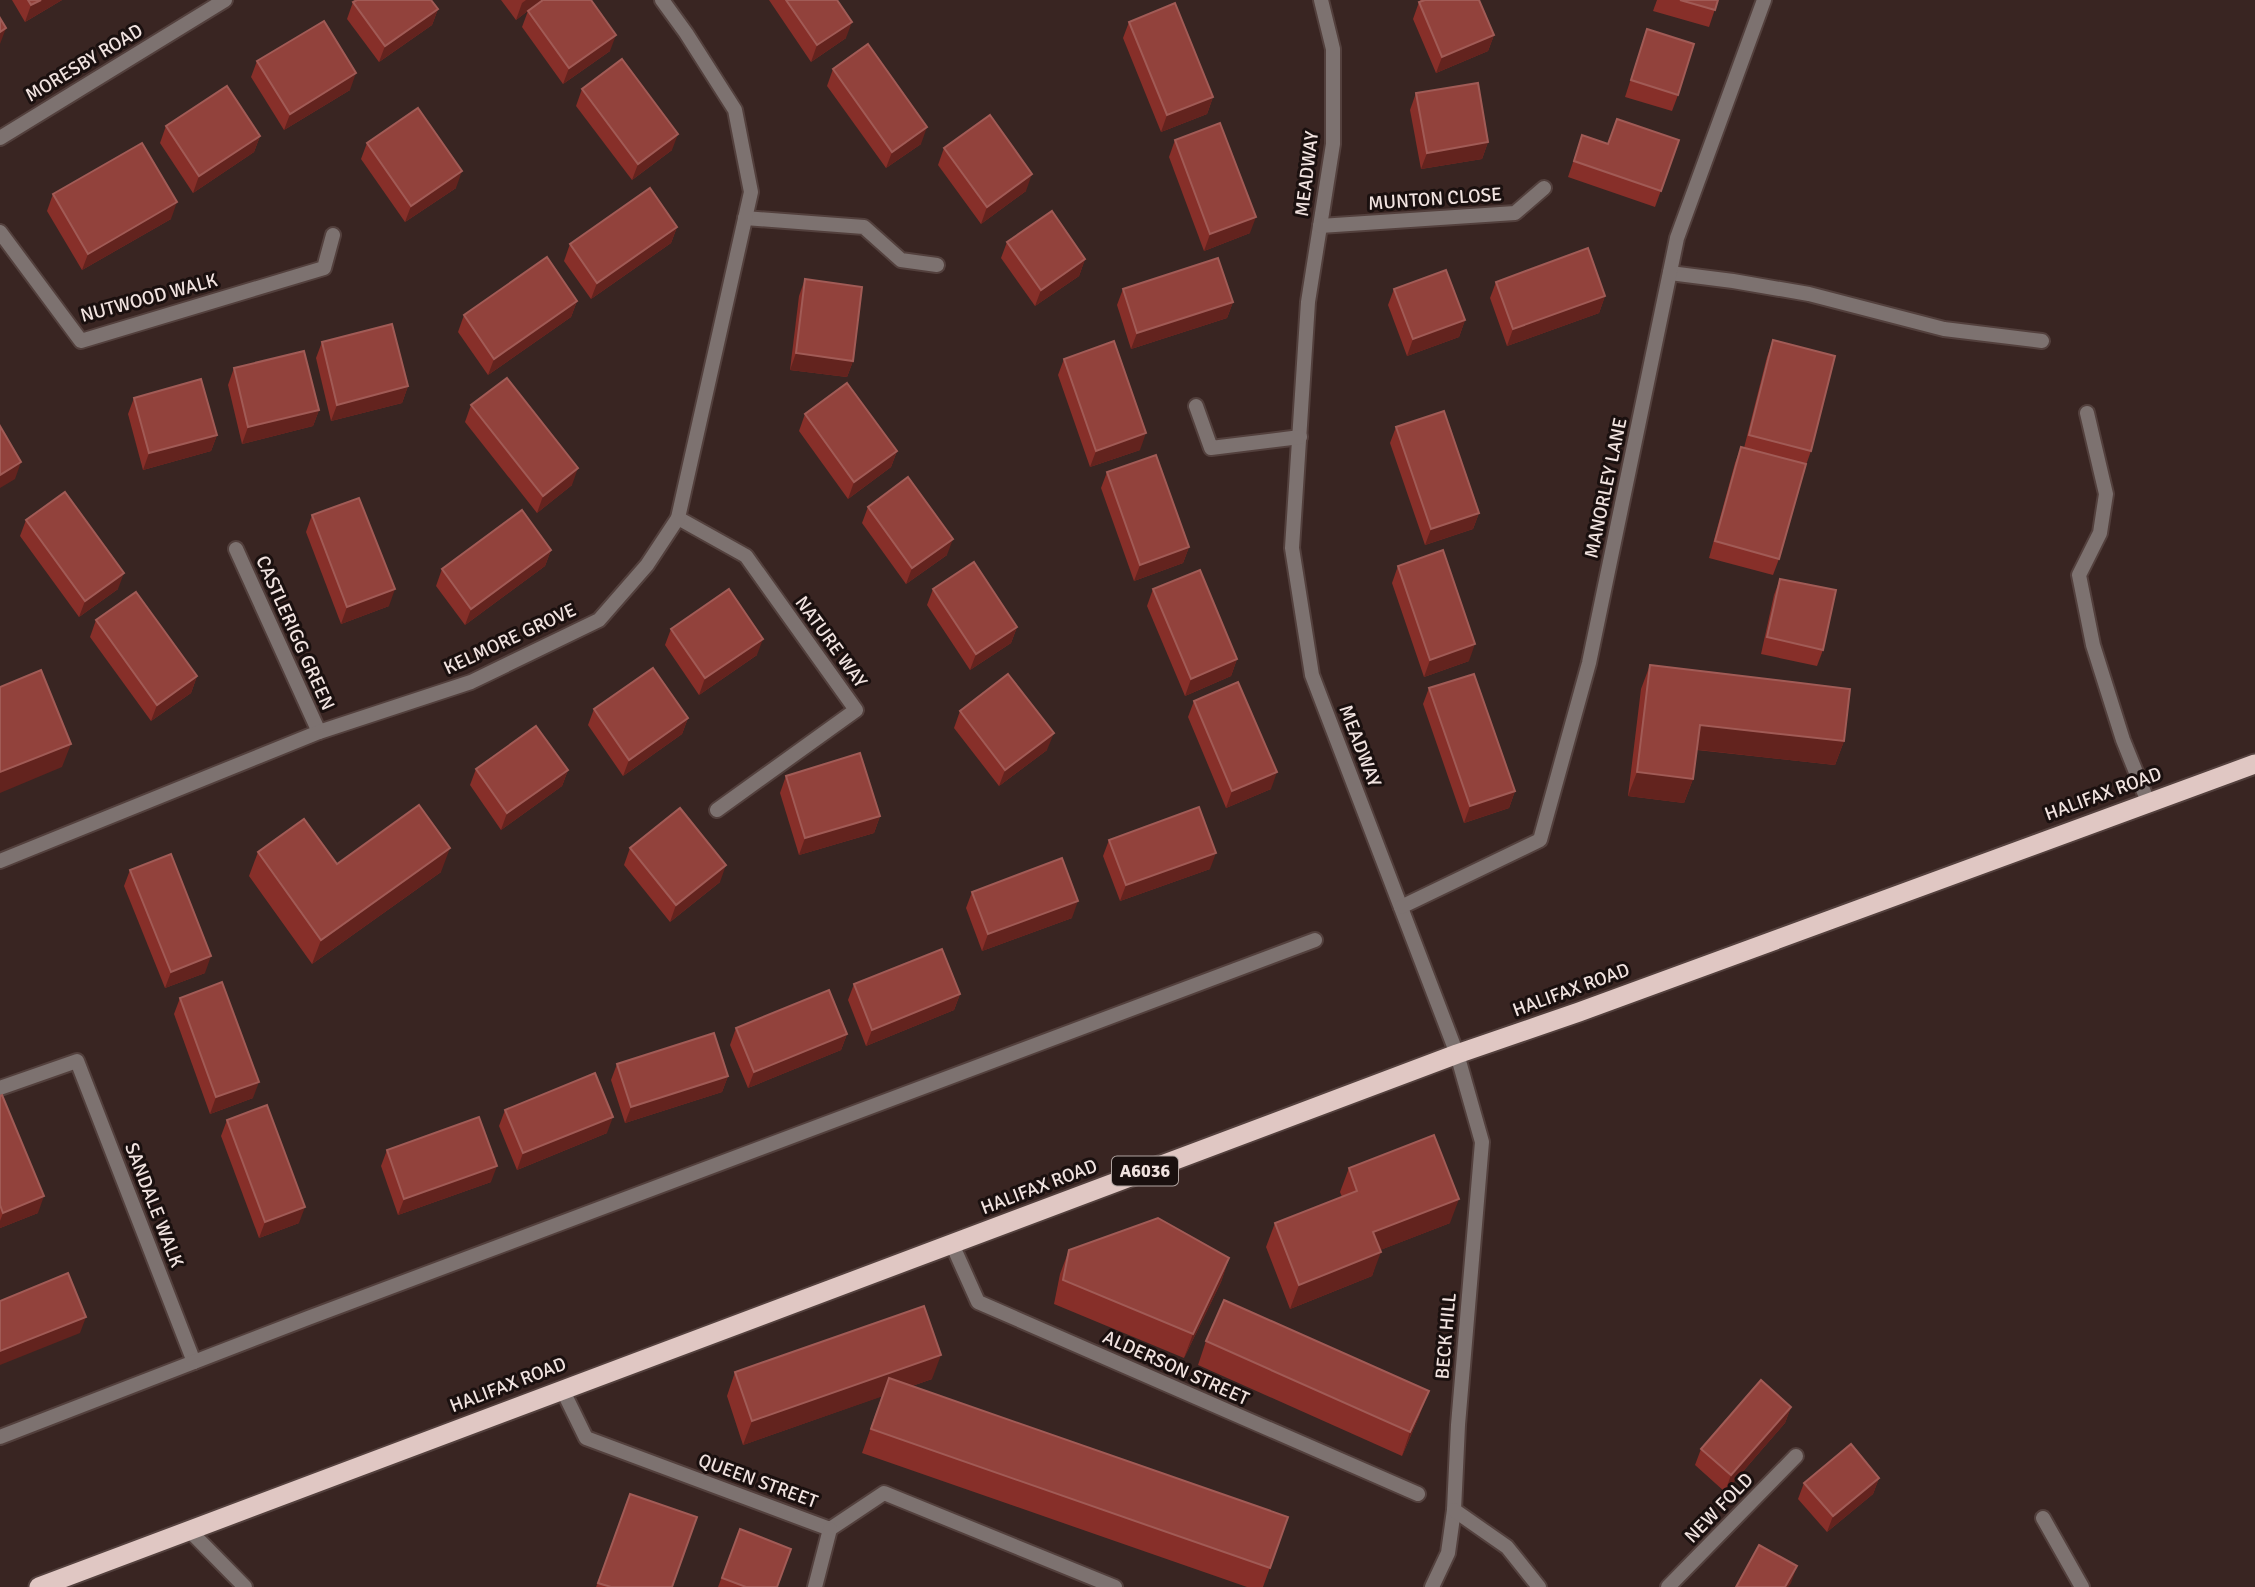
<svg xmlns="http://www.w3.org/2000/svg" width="2255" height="1587" font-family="Signika,sans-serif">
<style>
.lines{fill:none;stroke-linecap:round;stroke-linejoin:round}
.service-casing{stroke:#53403d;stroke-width:18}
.minor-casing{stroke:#53403d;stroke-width:18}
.trunk-casing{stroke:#53403d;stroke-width:23}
.service{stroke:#7d7270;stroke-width:14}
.minor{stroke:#7d7270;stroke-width:14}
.trunk{stroke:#e0c7c3;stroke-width:19}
.wall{fill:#872f29}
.shaded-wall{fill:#63231e}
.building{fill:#92423c;stroke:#a15b56;stroke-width:2}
.labels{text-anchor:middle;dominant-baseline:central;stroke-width:6;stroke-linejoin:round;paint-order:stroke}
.shield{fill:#1a100f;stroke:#b0a4a1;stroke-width:2}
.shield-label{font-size:18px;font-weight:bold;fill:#f1e3e0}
.street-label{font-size:19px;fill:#f1e3e0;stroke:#1a100f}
</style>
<rect width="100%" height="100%" fill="#392522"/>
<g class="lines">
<!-- service casing -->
<g class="service-casing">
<g id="service">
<polyline points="1670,273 1733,281 1809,294 1944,329 2042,341"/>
<polyline points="2087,413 2106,494 2100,533 2079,575 2093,645 2123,740 2148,802"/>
<polyline points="2043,1518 2082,1587"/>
</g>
</g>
<!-- minor casing -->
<g class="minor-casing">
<g id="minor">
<polyline points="1321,0 1333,49 1333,144 1308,302 1292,548 1312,675 1457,1054 1482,1142 1458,1425 1454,1510 1448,1553 1432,1587"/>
<polyline points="0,138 225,0"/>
<polyline points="745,218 864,227 901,260 937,265"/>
<polyline points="1320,226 1515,213 1544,188"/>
<polyline points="0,232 81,341 324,268 333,235"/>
<polyline points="1196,406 1211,448 1300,437"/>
<polyline points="678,518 746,556 856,710 717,810"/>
<polyline points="236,549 319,732"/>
<polyline points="0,861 319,732 471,682 599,620 647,565 678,518 751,192 735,110 686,33 662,0"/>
<polyline points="1401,907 1540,840 1589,663 1677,238 1764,0"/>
<polyline points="0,1088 77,1061 194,1362"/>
<polyline points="952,1244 978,1302 1418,1494"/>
<polyline points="562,1389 586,1438 830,1529 884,1493 1115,1587"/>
<polyline points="0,1437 308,1318 1315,940"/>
<polyline points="1454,1510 1507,1547 1539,1587"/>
<polyline points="189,1530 245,1587"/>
<polyline points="815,1587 830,1529"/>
<polyline points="1668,1587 1796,1456"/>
</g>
</g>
<!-- trunk casing -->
<g class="trunk-casing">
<polyline id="trunk" points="39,1587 1457,1054 1579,1012 2255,764"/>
</g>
<!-- service -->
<use href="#service" class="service"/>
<!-- minor -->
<use href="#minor" class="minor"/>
<!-- trunk -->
<use href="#trunk" class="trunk"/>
</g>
<!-- wall -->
<g class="wall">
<polygon points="12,0 62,0 25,22"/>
<polygon points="501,0 542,0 516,20"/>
<polygon points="769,0 837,0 846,38 811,62"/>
<polygon points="1420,0 1479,0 1494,35 1488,51 1436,73 1413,19 1419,2 1421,2"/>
<polygon points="1657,0 1718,0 1709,27 1653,11"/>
<polygon points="353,2 438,9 432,25 379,62 347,19"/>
<polygon points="528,11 610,51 563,84 522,27"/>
<polygon points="1129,22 1213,97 1207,114 1161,132 1123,38"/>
<polygon points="1647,29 1678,95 1672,111 1625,97"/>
<polygon points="257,61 350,90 284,130 251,77"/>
<polygon points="833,69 921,144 886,168 827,86"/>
<polygon points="582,89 672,150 632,180 576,106"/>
<polygon points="1416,93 1488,142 1482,159 1421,169 1410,110"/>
<polygon points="166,126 260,136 254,152 193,193 160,143"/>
<polygon points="1582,135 1608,144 1679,140 1655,207 1568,177"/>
<polygon points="1175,140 1250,233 1204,251 1169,157"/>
<polygon points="367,143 456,188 405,222 361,159"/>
<polygon points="944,148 1026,191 981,224 938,165"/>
<polygon points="53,194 171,219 82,270 47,211"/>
<polygon points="677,227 671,243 591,299 564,261 570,244"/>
<polygon points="1007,242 1085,259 1079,276 1035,306 1001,258"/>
<polygon points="805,279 853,361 847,377 790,370 799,296"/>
<polygon points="1496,282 1605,296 1599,313 1507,346 1490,298"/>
<polygon points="1123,289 1233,302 1227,318 1131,349 1117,305"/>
<polygon points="1394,289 1465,320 1459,337 1407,356 1388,305"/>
<polygon points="577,301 571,317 488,375 458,332 464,315"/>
<polygon points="1773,340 1811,451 1805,468 1779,559 1773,575 1709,558 1735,463 1741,447 1744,448 1767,357"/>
<polygon points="322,342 408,386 402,403 331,421 316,358"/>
<polygon points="1064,359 1140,450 1090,467 1058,375"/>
<polygon points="234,368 319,410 313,426 242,444 228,385"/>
<polygon points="134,398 217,435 211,451 143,470 128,414"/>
<polygon points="471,405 572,485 537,513 465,422"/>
<polygon points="805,414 897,451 891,467 848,499 799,431"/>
<polygon points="1396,427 1479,513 1473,529 1425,545 1390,443"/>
<polygon points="1107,472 1189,547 1183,563 1134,581 1101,488"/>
<polygon points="868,507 947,555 906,584 862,523"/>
<polygon points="312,515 389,606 341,624 306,532"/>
<polygon points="26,520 118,589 79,617 20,536"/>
<polygon points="551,550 545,566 465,625 436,586 442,569"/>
<polygon points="1398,566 1469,661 1424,677 1392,583"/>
<polygon points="1780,579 1823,650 1817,666 1761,654 1774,595"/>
<polygon points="933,589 1017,627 1011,643 970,670 927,605"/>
<polygon points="1153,589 1237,659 1231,676 1185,696 1147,606"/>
<polygon points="96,620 197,676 191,693 151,721 90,637"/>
<polygon points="671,629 757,655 699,695 665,645"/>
<polygon points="1650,665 1844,741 1835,765 1697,750 1693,779 1684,803 1628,796 1641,689"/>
<polygon points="1429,688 1515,791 1509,808 1464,823 1423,704"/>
<polygon points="1194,701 1271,789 1226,808 1188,717"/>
<polygon points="594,709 688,718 682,734 623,776 588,725"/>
<polygon points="960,711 1047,750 999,786 954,728"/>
<polygon points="476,769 568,770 562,786 501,830 470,785"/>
<polygon points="786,776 880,816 874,833 799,855 780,793"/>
<polygon points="1109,840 1210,869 1120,901 1103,856"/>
<polygon points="630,848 720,882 670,922 624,865"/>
<polygon points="258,852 337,864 441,872 312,964 249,876"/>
<polygon points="130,870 205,973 165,988 124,886"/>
<polygon points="972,892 1072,918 982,951 966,908"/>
<polygon points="854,984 960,994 954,1010 866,1046 848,1000"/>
<polygon points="180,998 253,1098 210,1114 174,1014"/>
<polygon points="736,1028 847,1034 841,1050 748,1088 730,1045"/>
<polygon points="617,1064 728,1076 722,1092 625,1123 611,1080"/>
<polygon points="0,1096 38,1213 0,1228"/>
<polygon points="505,1110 607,1133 517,1170 499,1126"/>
<polygon points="227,1120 299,1223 259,1238 221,1136"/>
<polygon points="387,1150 491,1182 398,1215 381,1166"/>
<polygon points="1349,1168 1450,1223 1380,1250 1372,1276 1290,1309 1266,1247 1275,1223 1342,1197 1340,1192"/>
<polygon points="1069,1250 1229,1258 1221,1282 1184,1358 1054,1304 1060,1274"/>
<polygon points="1206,1341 1420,1414 1402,1456 1198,1365"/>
<polygon points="735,1372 932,1379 912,1386 1288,1517 1263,1587 1247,1587 862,1453 882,1396 743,1445 727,1396"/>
<polygon points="1791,1407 1785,1423 1725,1492 1695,1465 1701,1449"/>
<polygon points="1879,1478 1873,1494 1827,1532 1798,1499 1804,1483"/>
<polygon points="630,1494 672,1587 596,1587"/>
<polygon points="740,1529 777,1587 718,1587"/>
</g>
<!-- shaded-wall -->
<g class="shaded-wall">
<polygon points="41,0 62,0 25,22 31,5"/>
<polygon points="526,0 542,0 516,20 522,3"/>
<polygon points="438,9 432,25 379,62 385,46"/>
<polygon points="852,22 846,38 811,62 817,45"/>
<polygon points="6,28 0,44 0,32"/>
<polygon points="616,35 610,51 563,84 569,68"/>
<polygon points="1494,35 1488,51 1436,73 1442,57"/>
<polygon points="356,73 350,90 284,130 290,114"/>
<polygon points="1213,97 1207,114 1161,132 1167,115"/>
<polygon points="927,127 921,144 886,168 892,152"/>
<polygon points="678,134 672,150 632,180 638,164"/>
<polygon points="260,136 254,152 193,193 199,176"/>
<polygon points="1488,142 1482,159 1421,169 1427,153"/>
<polygon points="462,171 456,188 405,222 411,206"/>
<polygon points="1032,174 1026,191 981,224 987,207"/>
<polygon points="177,202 171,219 82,270 88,254"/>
<polygon points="1256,217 1250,233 1204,251 1210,234"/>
<polygon points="677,227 671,243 591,299 597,283"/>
<polygon points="1085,259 1079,276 1035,306 1041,290"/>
<polygon points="1605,296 1599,313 1507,346 1513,329"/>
<polygon points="577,301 571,317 488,375 494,359"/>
<polygon points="1233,302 1227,318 1131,349 1137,333"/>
<polygon points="1465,320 1459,337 1407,356 1413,339"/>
<polygon points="796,353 853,361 847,377 790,370"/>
<polygon points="408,386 402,403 331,421 337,405"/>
<polygon points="319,410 313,426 242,444 248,427"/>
<polygon points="1146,433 1140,450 1090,467 1096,451"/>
<polygon points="217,435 211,451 143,470 149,453"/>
<polygon points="897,451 891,467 848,499 854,482"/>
<polygon points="21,462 15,479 0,488 0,475"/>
<polygon points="578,468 572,485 537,513 543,496"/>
<polygon points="1479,513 1473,529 1425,545 1431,529"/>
<polygon points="953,539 947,555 906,584 912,568"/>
<polygon points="1189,547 1183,563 1134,581 1140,565"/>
<polygon points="551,550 545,566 465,625 471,609"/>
<polygon points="124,573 118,589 79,617 85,601"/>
<polygon points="395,589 389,606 341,624 347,607"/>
<polygon points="1017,627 1011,643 970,670 976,654"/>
<polygon points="763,639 757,655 699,695 705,678"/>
<polygon points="1475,644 1469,661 1424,677 1430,660"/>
<polygon points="1237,659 1231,676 1185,696 1191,679"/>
<polygon points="197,676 191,693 151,721 157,705"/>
<polygon points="688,718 682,734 623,776 629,760"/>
<polygon points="1700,725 1844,741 1835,765 1691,749"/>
<polygon points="1054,733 1047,750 999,786 1005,770"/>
<polygon points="71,744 62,767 0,793 0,772"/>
<polygon points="568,770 562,786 501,830 507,813"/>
<polygon points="1277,772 1271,789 1226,808 1232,791"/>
<polygon points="1637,772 1693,779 1684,803 1628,796"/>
<polygon points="1515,791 1509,808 1464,823 1470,806"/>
<polygon points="880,816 874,833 799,855 805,838"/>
<polygon points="450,848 441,872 312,964 321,940"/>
<polygon points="1216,853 1210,869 1120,901 1126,885"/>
<polygon points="726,865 720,882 670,922 676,905"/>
<polygon points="1078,901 1072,918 982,951 988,934"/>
<polygon points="211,956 205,973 165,988 171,972"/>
<polygon points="960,994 954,1010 866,1046 872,1030"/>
<polygon points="847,1034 841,1050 748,1088 754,1072"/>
<polygon points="728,1076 722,1092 625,1123 631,1107"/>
<polygon points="259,1082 253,1098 210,1114 216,1097"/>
<polygon points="613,1117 607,1133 517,1170 523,1153"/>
<polygon points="497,1166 491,1182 398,1215 404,1199"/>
<polygon points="44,1196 38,1213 0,1228 0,1221 3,1213"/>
<polygon points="1459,1199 1450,1223 1365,1256 1373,1232"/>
<polygon points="305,1207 299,1223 259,1238 265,1222"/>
<polygon points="1381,1252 1372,1276 1290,1309 1299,1285"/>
<polygon points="1229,1258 1221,1282 1184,1358 1193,1334"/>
<polygon points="86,1317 80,1333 0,1365 0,1351"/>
<polygon points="941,1355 932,1379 743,1445 752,1421"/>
<polygon points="1429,1391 1420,1414 1402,1456 1410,1432"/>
<polygon points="1791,1407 1785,1423 1725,1492 1731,1475"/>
<polygon points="1879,1478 1873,1494 1827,1532 1833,1516"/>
<polygon points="1797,1566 1791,1583 1788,1587 1785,1587"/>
</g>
<!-- building -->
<g class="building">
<polygon points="28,0 41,0 31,5"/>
<polygon points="357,0 431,0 438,9 385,46 353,2"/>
<polygon points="543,0 591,0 616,35 569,68 528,11"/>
<polygon points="786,0 837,0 852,22 817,45"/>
<polygon points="1425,0 1479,0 1494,35 1442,57 1419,2"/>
<polygon points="1680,0 1718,0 1715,10"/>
<polygon points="1175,3 1213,97 1167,115 1129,22"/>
<polygon points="0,18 6,28 0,32"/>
<polygon points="324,21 356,73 290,114 257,61"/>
<polygon points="1647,29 1694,44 1678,95 1631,80"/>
<polygon points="868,44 927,127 892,152 833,69"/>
<polygon points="622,59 678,134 638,164 582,89"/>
<polygon points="1478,83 1488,142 1427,153 1416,93"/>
<polygon points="227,86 260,136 199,176 166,126"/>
<polygon points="418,108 462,171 411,206 367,143"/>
<polygon points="990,115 1032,174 987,207 944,148"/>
<polygon points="1617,119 1679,140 1661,191 1574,161 1582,135 1608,144"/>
<polygon points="1220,123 1256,217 1210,234 1175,140"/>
<polygon points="142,143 177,202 88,254 53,194"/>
<polygon points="650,188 677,227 597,283 570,244"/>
<polygon points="1052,211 1085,259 1041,290 1007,242"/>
<polygon points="1588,248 1605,296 1513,329 1496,282"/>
<polygon points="547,257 577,301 494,359 464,315"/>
<polygon points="1218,258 1233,302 1137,333 1123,289"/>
<polygon points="1446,270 1465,320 1413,339 1394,289"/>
<polygon points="805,279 862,287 853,361 796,353"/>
<polygon points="392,324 408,386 337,405 322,342"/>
<polygon points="1773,340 1835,356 1811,451 1749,435"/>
<polygon points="1114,341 1146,433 1096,451 1064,359"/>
<polygon points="304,351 319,410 248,427 234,368"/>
<polygon points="507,378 578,468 543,496 471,405"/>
<polygon points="201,379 217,435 149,453 134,398"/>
<polygon points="847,383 897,451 854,482 805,414"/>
<polygon points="1444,411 1479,513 1431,529 1396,427"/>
<polygon points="0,426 21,462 0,475"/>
<polygon points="1741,447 1806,464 1779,559 1715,541"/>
<polygon points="1156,455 1189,547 1140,565 1107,472"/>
<polygon points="908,477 953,539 912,568 868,507"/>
<polygon points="65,492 124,573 85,601 26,520"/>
<polygon points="359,498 395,589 347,607 312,515"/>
<polygon points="522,510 551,550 471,609 442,569"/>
<polygon points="1443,550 1475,644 1430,660 1398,566"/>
<polygon points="974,562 1017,627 976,654 933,589"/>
<polygon points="1200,570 1237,659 1191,679 1153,589"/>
<polygon points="1780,579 1836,590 1823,650 1767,637"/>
<polygon points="729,589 763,639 705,678 671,629"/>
<polygon points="136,592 197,676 157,705 96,620"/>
<polygon points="1650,665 1850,689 1844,741 1700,725 1693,779 1637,772"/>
<polygon points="653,668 688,718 629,760 594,709"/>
<polygon points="41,670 71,744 0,772 0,687"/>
<polygon points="1008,674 1054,733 1005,770 960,711"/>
<polygon points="1474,674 1515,791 1470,806 1429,688"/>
<polygon points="1238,682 1277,772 1232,791 1194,701"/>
<polygon points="536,726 568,770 507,813 476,769"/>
<polygon points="860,753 880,816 805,838 786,776"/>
<polygon points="419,805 450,848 321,940 258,852 304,819 337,864"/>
<polygon points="1199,807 1216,853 1126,885 1109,840"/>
<polygon points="680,808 726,865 676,905 630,848"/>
<polygon points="171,854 211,956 171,972 130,870"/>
<polygon points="1062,858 1078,901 988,934 972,892"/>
<polygon points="942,949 960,994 872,1030 854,984"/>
<polygon points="222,982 259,1082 216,1097 180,998"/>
<polygon points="829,990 847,1034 754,1072 736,1028"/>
<polygon points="714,1033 728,1076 631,1107 617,1064"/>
<polygon points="595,1073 613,1117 523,1153 505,1110"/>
<polygon points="2,1095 44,1196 3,1213 0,1205 0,1096"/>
<polygon points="267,1105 305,1207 265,1222 227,1120"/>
<polygon points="479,1117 497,1166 404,1199 387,1150"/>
<polygon points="1434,1135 1459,1199 1373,1232 1381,1252 1299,1285 1275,1223 1357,1191 1349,1168"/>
<polygon points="1158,1218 1229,1258 1193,1334 1063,1280 1069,1250"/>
<polygon points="68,1273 86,1317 0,1351 0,1301"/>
<polygon points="1224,1300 1429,1391 1410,1432 1206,1341"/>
<polygon points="924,1306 941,1355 752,1421 735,1372"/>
<polygon points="889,1378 1288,1517 1270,1568 871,1429"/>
<polygon points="1761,1380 1791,1407 1731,1475 1701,1449"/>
<polygon points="1851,1444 1879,1478 1833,1516 1804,1483"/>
<polygon points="630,1494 697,1517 672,1587 611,1587 598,1583"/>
<polygon points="740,1529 791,1549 777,1587 746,1587 722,1578"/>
<polygon points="1759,1545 1797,1566 1785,1587 1736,1587"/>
</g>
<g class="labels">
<!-- shield labels -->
<rect class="shield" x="1112" y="1156.5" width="66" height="29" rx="5"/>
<g class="shield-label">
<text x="1145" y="1171">A6036</text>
</g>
<!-- street labels -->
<g class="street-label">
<text transform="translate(84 63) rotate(-31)">MORESBY ROAD</text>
<text transform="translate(1307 174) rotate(-83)">MEADWAY</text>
<text transform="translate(1435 199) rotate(-4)">MUNTON CLOSE</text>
<text transform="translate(149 298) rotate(-15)">NUTWOOD WALK</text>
<text transform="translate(1606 488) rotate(-78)">MANORLEY LANE</text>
<text transform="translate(295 633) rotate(66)">CASTLERIGG GREEN</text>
<text transform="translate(510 639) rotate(-25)">KELMORE GROVE</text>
<text transform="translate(831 642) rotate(54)">NATURE WAY</text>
<text transform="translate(1360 746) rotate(69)">MEADWAY</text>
<text transform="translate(2103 794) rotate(-20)">HALIFAX ROAD</text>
<text transform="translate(1571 990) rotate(-20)">HALIFAX ROAD</text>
<text transform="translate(1039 1187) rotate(-21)">HALIFAX ROAD</text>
<text transform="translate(154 1205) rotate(69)">SANDALE WALK</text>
<text transform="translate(1446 1336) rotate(-85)">BECK HILL</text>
<text transform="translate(1176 1368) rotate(24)">ALDERSON STREET</text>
<text transform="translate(508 1385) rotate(-21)">HALIFAX ROAD</text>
<text transform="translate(758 1481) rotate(20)">QUEEN STREET</text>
<text transform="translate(1719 1508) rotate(-46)">NEW FOLD</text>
</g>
</g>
</svg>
